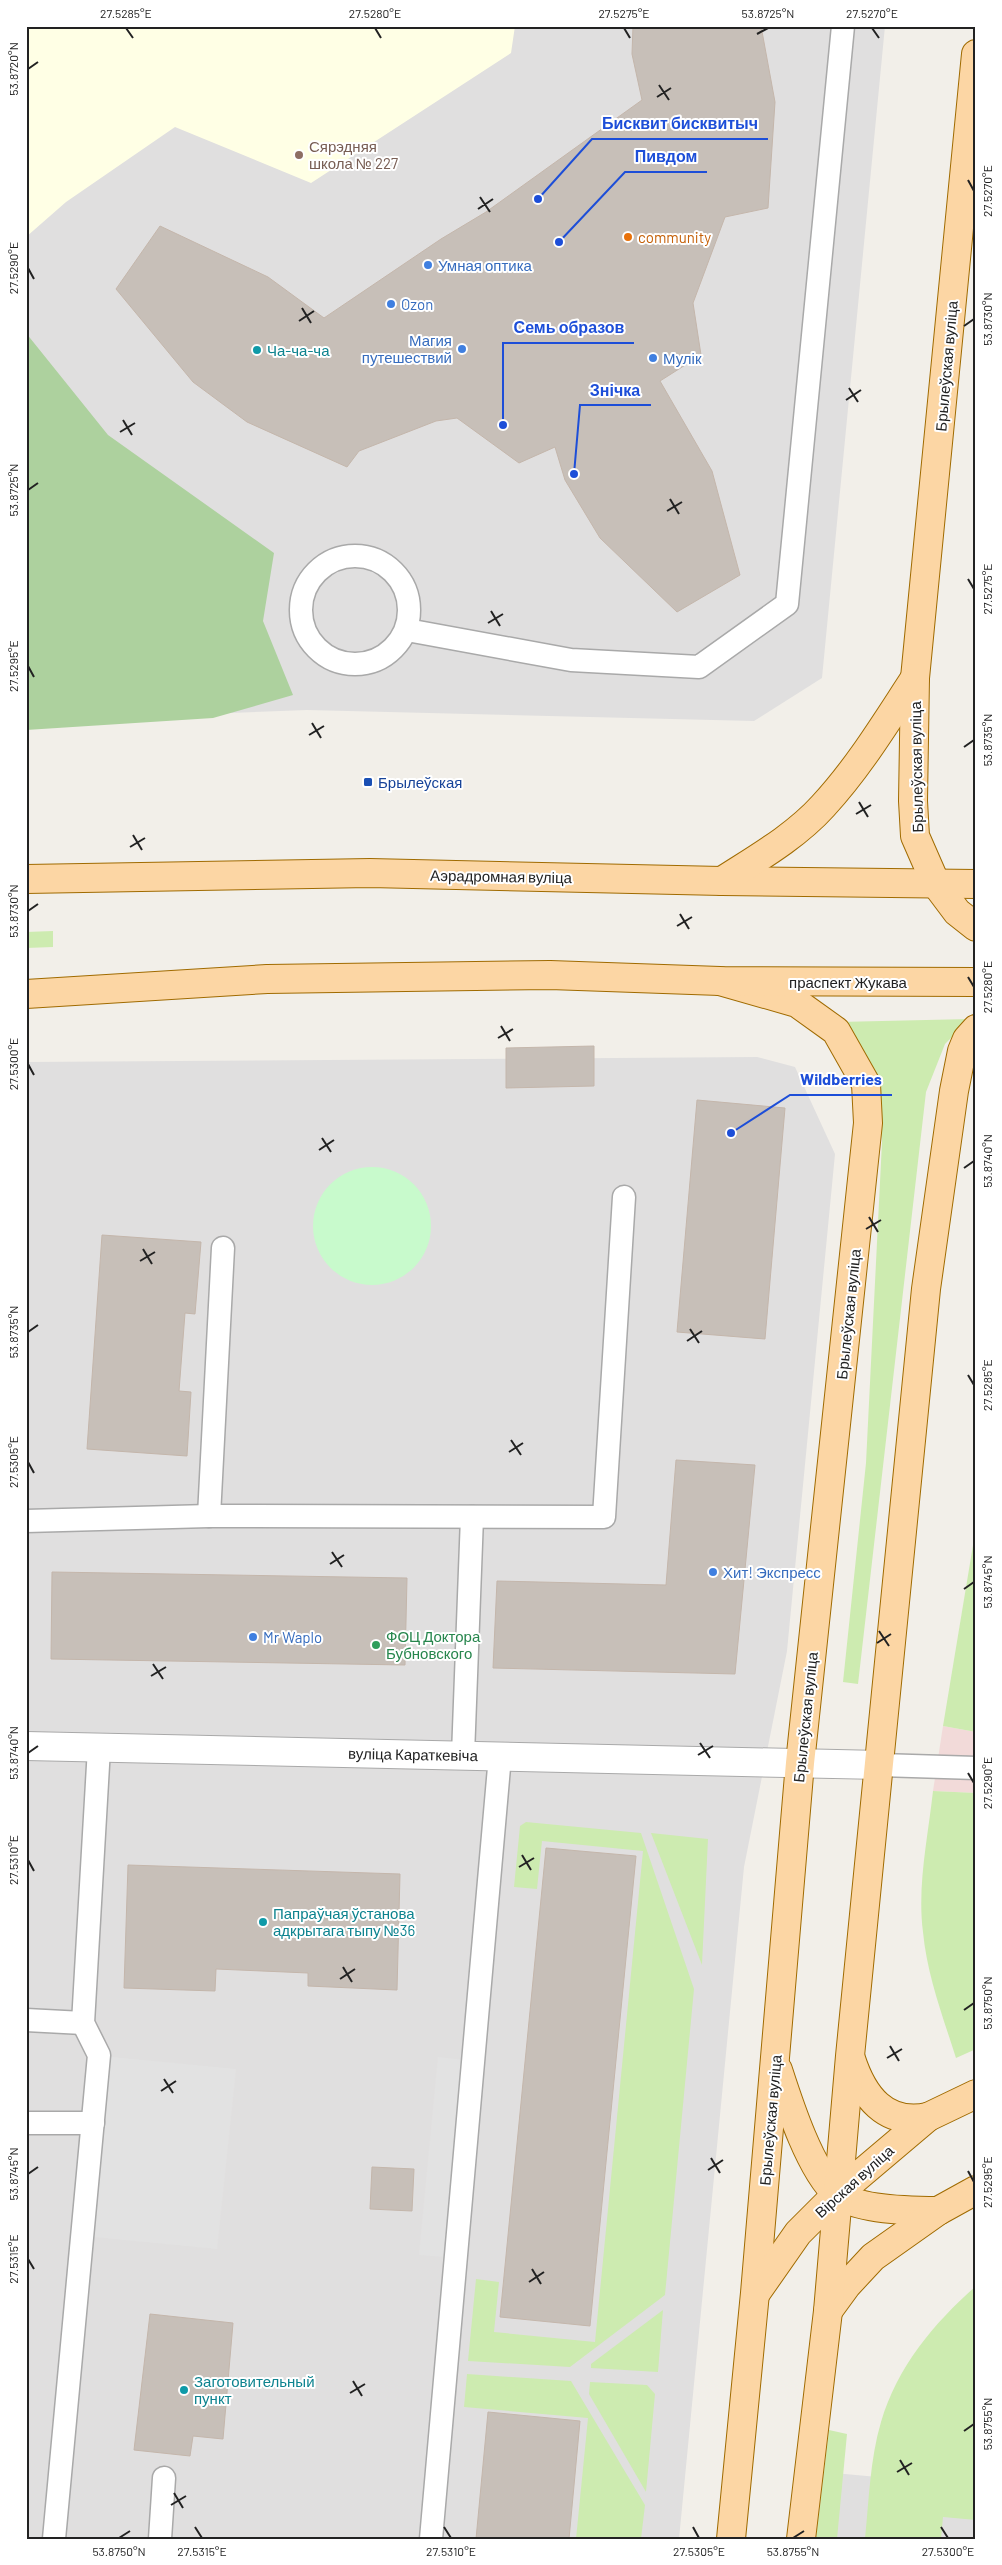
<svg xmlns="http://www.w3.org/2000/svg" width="1002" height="2565" font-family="Barlow,sans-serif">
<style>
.residential{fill:#e0dfdf}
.commercial{fill:#f2dad9}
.education{fill:#ffffe5}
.grass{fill:#cdebb0}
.forest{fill:#add19e}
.park{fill:#c8facc}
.parking{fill:#e2e2e2}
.building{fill:#c7bfb8;stroke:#c4b6ab}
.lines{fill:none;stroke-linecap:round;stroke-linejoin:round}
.service-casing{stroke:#a9a9a9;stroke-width:25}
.minor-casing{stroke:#a9a9a9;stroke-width:30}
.primary-casing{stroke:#a06b00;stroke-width:30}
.service{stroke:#fff;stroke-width:22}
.minor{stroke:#fff;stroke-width:28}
.primary{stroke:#fcd6a4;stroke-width:28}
.ticks{fill:none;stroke:#222;stroke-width:2}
.education-dot{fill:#8d6e63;stroke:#fff;stroke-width:2}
.food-dot{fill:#e8710a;stroke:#fff;stroke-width:2}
.shop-dot{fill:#3f7fe0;stroke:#fff;stroke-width:2}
.culture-dot{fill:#0f9aa8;stroke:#fff;stroke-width:2}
.transit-dot{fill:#1a4fb4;stroke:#fff;stroke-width:2}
.leisure-dot{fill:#2e9e5b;stroke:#fff;stroke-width:2}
.labels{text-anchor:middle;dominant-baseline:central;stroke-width:4;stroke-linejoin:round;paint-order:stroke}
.education-label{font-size:15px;fill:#785e54;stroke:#fff;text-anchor:start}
.food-label{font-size:15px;fill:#c56008;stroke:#fff;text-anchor:start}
.shop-label{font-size:15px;fill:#366cbe;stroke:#fff;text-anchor:start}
.culture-label{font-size:15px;fill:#0d838f;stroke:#fff;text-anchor:start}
.street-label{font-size:15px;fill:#222;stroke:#fff}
.transit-label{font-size:15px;fill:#164399;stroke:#fff;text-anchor:start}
.leisure-label{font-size:15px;fill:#27864d;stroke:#fff;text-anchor:start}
.leader{fill:none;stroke:#1d4ed8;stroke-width:2}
.callout-dot{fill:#1d4ed8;stroke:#fff;stroke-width:2}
.callout-label{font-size:16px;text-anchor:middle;font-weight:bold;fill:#1d4ed8;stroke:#fff;stroke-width:4;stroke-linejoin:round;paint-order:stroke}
.neatline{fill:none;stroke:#222;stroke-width:2}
.ticks-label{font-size:12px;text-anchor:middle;fill:#222}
</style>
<rect width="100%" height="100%" fill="#f2efe9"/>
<!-- residential -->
<g class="residential">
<polygon points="26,26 885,26 822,678 754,721 307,710 26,721"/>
<polygon points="757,1057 795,1067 835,1154 787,1651 744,1867 679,2539 26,2539 26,1062"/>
<polygon points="823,2472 976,2486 976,2539 816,2539"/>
</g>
<!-- commercial -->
<polygon class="commercial" points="943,1726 976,1732 976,1793 933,1791"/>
<!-- education -->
<polygon class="education" points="26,26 515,26 511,53 311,183 175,127 66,202 26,237"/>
<!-- grass -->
<g class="grass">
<polygon points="53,931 53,947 26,948 26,932"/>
<path d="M970 1019 945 1044 926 1092 858 1684 843 1682 866 1463 882 1142C879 1086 879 1062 838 1022Z"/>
<polygon points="976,1527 976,1732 943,1726"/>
<path d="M933 1791 976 1793V2049L956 2058C943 2017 927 1975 923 1932 917 1886 928 1837 933 1791Z"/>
<polygon points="526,1822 641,1833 694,1989 665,2295 570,2367 468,2361 476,2279 499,2282 494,2332 595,2342 643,1851 542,1841 537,1889 514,1887 520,1826"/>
<polygon points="651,1833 708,1839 702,1965"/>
<path d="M976 2286V2520L943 2517 941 2539H865C869 2500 870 2459 881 2422 897 2367 934 2323 976 2286Z"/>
<polygon points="663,2310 658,2372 591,2368 591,2364"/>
<polygon points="467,2374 571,2381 645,2505 641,2539 576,2539 588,2418 464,2407"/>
<polygon points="590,2382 647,2385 655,2394 646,2492 589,2394"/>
<polygon points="829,2430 847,2434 837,2539 816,2539"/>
</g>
<!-- forest -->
<polygon class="forest" points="26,333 108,435 274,553 263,621 293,695 213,718 26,730"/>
<!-- park -->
<circle class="park" cx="372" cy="1226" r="59"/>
<!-- parking -->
<g class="parking">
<polygon points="102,2056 236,2069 217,2249 84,2236"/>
<polygon points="438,2057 465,2060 446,2257 419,2255"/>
</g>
<!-- building -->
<g class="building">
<polygon points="633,26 761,26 775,102 768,208 725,217 693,303 701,355 660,381 712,471 740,575 677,612 600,538 565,480 555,447 519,463 457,418 436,421 359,451 347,467 247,422 193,382 116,289 160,226 268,277 324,318 441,239 486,212 642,100 632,54"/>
<polygon points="594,1046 594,1086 506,1088 506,1048"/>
<polygon points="697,1100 785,1108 765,1339 677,1332"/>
<polygon points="102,1235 201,1242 195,1314 185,1313 179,1391 191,1392 187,1456 87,1449"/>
<polygon points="676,1460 755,1465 735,1674 493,1668 497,1581 666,1585"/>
<polygon points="52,1572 407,1578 405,1665 51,1659"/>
<polygon points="546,1848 636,1856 590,2326 500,2317"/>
<polygon points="128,1865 400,1874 397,1990 308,1986 308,1973 216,1969 215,1991 124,1988"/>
<polygon points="372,2167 414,2169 412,2211 370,2209"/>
<polygon points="150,2314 233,2323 223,2439 193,2436 190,2456 134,2450"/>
<polygon points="488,2412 580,2421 569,2539 476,2539"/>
</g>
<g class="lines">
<!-- service casing -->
<g class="service-casing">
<g id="service">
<circle cx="355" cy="610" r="54"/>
<polyline points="407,630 571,660 699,667 787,604 843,26"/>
<polyline points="209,1516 223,1248"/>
<polyline points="26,1521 209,1516 604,1517 624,1197"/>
<polyline points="463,1755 472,1517"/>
<polyline points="880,1765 976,1768"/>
<polyline points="26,2020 83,2023"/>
<polyline points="26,2123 93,2123"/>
<polyline points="54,2539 99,2055 83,2023 99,1748"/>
<polyline points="160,2539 164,2478"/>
<polyline points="431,2539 500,1756"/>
</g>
</g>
<!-- minor casing -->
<g class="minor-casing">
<polyline id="minor" points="26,1746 880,1765"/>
</g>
<!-- primary casing -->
<g class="primary-casing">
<g id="primary">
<polyline points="976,54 915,678 913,801 915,836 936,884 957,912 976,927"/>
<polyline points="26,879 370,873 722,881 976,884"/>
<path d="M722 881C756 859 795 837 823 806 859 767 886 722 915 678"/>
<polyline points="720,981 797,1003 836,1031 866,1084 868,1123 800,1763 755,2293 731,2539"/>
<polyline points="26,994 267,979 550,975 720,981 976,982"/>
<path d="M851 2059C863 2096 885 2126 928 2117"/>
<path d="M778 2070C789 2104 810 2170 837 2194 857 2210 913 2211 938 2211"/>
<polyline points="756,2293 798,2233 837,2194 928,2117 976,2094"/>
<polyline points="828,2311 847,2285 873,2257 938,2211 976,2190"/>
<polyline points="801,2539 828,2311 850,2056 926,1289 954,1091 962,1051 967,1039 976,1029"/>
</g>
</g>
<!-- service -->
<use href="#service" class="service"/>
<!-- minor -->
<use href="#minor" class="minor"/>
<!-- primary -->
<use href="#primary" class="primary"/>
</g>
<!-- ticks -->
<path class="ticks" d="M126 28 133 38M375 28 381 38M624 28 630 38M872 28 879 38M757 34 768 28M28 69 38 62M659 85 669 100M657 97 671 88M968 180 974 191M480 197 490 212M478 209 493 199M28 268 34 279M302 308 311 323M299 321 314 311M964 326 974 319M849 388 858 402M846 400 861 390M123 420 132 435M120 432 135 423M28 490 38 483M670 499 679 514M667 511 682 502M968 579 974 589M491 611 500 626M488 623 503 614M28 666 34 677M312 723 321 738M309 735 324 726M964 747 974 740M859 802 868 817M856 814 871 805M133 835 142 850M130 847 145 838M28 911 38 904M680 914 689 929M677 926 692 917M968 977 974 987M501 1026 510 1041M498 1038 513 1029M28 1064 34 1075M322 1138 331 1152M319 1150 334 1140M964 1168 974 1161M869 1217 878 1232M866 1229 881 1220M143 1249 152 1264M140 1261 155 1252M690 1329 699 1343M28 1332 38 1325M687 1341 702 1331M968 1375 974 1385M511 1440 521 1455M509 1452 523 1443M28 1462 34 1473M332 1552 342 1567M330 1564 344 1555M964 1589 974 1582M879 1631 889 1646M877 1643 891 1634M153 1664 163 1679M151 1676 166 1667M700 1743 710 1758M28 1753 38 1746M698 1755 713 1746M968 1773 974 1783M522 1855 531 1870M28 1860 34 1871M519 1867 534 1858M343 1967 352 1982M340 1979 355 1969M964 2010 974 2003M890 2046 899 2061M887 2058 902 2049M164 2079 173 2093M161 2091 176 2081M711 2158 720 2173M708 2170 723 2160M968 2171 974 2182M28 2174 38 2167M28 2259 34 2269M532 2269 541 2284M529 2282 544 2272M353 2381 362 2396M350 2393 365 2384M964 2431 974 2424M900 2460 909 2475M897 2472 912 2463M174 2493 183 2508M171 2505 186 2496M195 2527 202 2538M444 2527 451 2538M693 2527 699 2538M941 2527 948 2538M119 2538 130 2531M793 2538 804 2531"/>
<!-- markers -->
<circle class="education-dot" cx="299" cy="155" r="5"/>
<circle class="food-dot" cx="628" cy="237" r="5"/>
<g class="shop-dot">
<circle cx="428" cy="265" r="5"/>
<circle cx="391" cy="304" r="5"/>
<circle cx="462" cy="349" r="5"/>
<circle cx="653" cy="358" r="5"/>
<circle cx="713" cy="1572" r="5"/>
<circle cx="253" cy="1637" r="5"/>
</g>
<g class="culture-dot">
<circle cx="257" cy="350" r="5"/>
<circle cx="263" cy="1922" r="5"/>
<circle cx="184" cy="2390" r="5"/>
</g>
<rect class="transit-dot" x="363" y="777" width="10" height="10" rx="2.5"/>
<circle class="leisure-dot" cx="376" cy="1645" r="5"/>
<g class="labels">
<!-- education labels -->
<g class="education-label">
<text x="309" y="146">Сярэдняя<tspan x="309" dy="17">школа № 227</tspan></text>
</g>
<!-- food labels -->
<g class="food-label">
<text x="638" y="237">community</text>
</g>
<!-- shop labels -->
<g class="shop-label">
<text x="438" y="265">Умная оптика</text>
<text x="401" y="304">Ozon</text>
<text x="452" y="340" text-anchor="end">Магия<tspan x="452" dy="17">путешествий</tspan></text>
<text x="663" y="358">Мулік</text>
<text x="723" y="1572">Хит! Экспресс</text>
<text x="263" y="1637">Mr Waplo</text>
</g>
<!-- culture labels -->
<g class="culture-label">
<text x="267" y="350">Ча-ча-ча</text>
<text x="273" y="1913">Папраўчая ўстанова<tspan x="273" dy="17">адкрытага тыпу №36</tspan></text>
<text x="194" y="2381">Заготовительный<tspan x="194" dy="17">пункт</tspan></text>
</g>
<!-- street labels -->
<g class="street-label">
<text transform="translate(946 366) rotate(-85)">Брылеўская вуліца</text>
<text transform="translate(916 767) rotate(-91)">Брылеўская вуліца</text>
<text transform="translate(501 876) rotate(1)">Аэрадромная вуліца</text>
<text x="848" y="982">праспект Жукава</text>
<text transform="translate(848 1314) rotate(-84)">Брылеўская вуліца</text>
<text transform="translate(805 1717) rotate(-84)">Брылеўская вуліца</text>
<text transform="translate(413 1754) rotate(1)">вуліца Караткевіча</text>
<text transform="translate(770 2120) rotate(-85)">Брылеўская вуліца</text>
<text transform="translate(854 2181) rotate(-42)">Вірская вуліца</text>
</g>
<!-- transit labels -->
<g class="transit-label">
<text x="378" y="782">Брылеўская</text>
</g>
<!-- leisure labels -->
<g class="leisure-label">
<text x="386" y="1636">ФОЦ Доктора<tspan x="386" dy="17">Бубновского</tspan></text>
</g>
</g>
<!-- callouts -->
<path class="leader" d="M538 199L592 139H768M559 242L625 172H707M503 425L503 343H634M574 474L580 405H651M731 1133L790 1095H892"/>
<g class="callout-dot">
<circle cx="538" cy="199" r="5"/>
<circle cx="559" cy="242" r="5"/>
<circle cx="503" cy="425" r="5"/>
<circle cx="574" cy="474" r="5"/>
<circle cx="731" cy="1133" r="5"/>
</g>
<g class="callout-label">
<text x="680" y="129">Бисквит бисквитыч</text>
<text x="666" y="162">Пивдом</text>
<text x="569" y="333">Семь образов</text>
<text x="615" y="396">Знічка</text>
<text x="841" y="1085">Wildberries</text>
</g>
<!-- border -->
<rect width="1002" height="2565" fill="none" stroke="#ffffff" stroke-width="55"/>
<rect x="28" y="28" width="946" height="2510" class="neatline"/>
<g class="ticks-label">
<text x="126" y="18">27.5285°E</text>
<text x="375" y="18">27.5280°E</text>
<text x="624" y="18">27.5275°E</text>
<text x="768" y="18">53.8725°N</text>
<text x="872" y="18">27.5270°E</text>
<text transform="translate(14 69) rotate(-90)" y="4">53.8720°N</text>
<text transform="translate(988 191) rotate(-90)" y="4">27.5270°E</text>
<text transform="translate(14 268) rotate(-90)" y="4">27.5290°E</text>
<text transform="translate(988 319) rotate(-90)" y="4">53.8730°N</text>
<text transform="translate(14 490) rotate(-90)" y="4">53.8725°N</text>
<text transform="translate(988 589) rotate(-90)" y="4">27.5275°E</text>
<text transform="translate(14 666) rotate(-90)" y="4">27.5295°E</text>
<text transform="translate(988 740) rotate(-90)" y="4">53.8735°N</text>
<text transform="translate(14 911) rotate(-90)" y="4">53.8730°N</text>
<text transform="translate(988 987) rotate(-90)" y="4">27.5280°E</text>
<text transform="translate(14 1064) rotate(-90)" y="4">27.5300°E</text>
<text transform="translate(988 1161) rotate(-90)" y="4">53.8740°N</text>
<text transform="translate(14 1332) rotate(-90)" y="4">53.8735°N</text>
<text transform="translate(988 1385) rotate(-90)" y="4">27.5285°E</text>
<text transform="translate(14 1462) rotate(-90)" y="4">27.5305°E</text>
<text transform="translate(988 1582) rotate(-90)" y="4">53.8745°N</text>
<text transform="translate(14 1753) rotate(-90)" y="4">53.8740°N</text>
<text transform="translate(988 1783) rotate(-90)" y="4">27.5290°E</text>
<text transform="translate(14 1860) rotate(-90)" y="4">27.5310°E</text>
<text transform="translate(988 2003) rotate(-90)" y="4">53.8750°N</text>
<text transform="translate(14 2174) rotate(-90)" y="4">53.8745°N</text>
<text transform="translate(988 2182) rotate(-90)" y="4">27.5295°E</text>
<text transform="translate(14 2259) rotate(-90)" y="4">27.5315°E</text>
<text transform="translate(988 2424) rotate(-90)" y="4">53.8755°N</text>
<text x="119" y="2556">53.8750°N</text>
<text x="202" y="2556">27.5315°E</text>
<text x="451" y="2556">27.5310°E</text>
<text x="699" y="2556">27.5305°E</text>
<text x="793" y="2556">53.8755°N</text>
<text x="948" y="2556">27.5300°E</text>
</g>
</svg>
